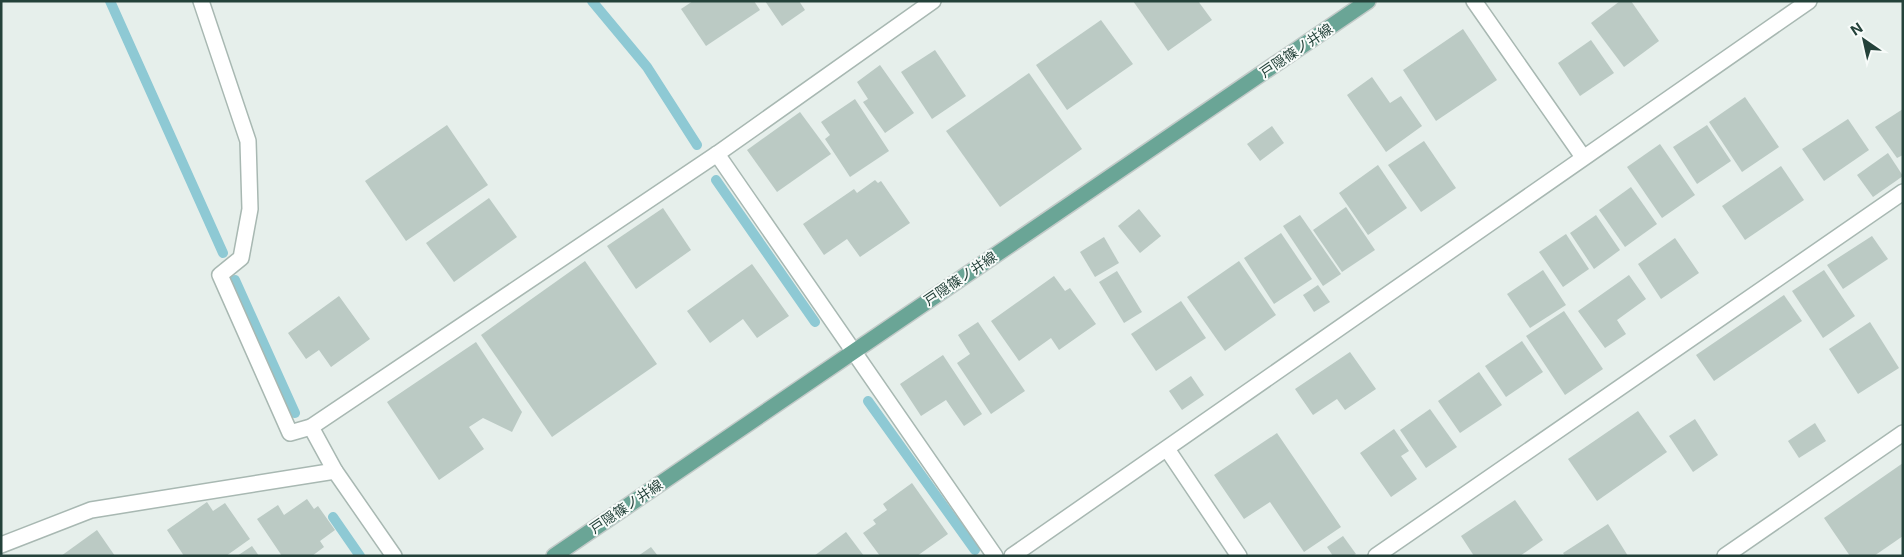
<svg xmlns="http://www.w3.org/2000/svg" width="1904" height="557" font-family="Inter,'Noto Sans JP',sans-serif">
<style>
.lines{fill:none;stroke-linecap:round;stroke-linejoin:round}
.stream{stroke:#8ec9d4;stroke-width:10}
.building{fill:#bbcac4}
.minor-casing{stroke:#a8b8b2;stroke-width:18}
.primary-casing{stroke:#c2cac8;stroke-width:18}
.minor{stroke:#fff;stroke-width:15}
.primary{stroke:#6aa596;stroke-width:15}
.labels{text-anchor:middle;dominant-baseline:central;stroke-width:4;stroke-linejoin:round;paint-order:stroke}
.street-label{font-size:14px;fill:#24423a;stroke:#f7fbf9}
</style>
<rect width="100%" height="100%" fill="#e6efeb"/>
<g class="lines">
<!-- stream -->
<g class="stream">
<polyline points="110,1 223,253"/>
<polyline points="592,1 647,67 697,145"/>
<polyline points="716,180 815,322"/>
<polyline points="235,280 295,413"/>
<polyline points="868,401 975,550"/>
<polyline points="333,517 360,556"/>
</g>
</g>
<!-- building -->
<g class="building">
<polygon points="693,1 754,1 760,10 706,46 681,9"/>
<polygon points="765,1 799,1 805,10 782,26"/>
<polygon points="1133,1 1198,1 1212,20 1168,51"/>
<polygon points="1620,1 1631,1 1659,41 1624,67 1591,23"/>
<polygon points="1101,20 1133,64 1067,110 1036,65"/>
<polygon points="1463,29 1497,80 1436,121 1403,70"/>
<polygon points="1591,40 1614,73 1580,96 1558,63"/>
<polygon points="935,50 966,96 932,119 901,72"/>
<polygon points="880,65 914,113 885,133 863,102 868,99 857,82"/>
<polygon points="1029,73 1082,149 1000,207 946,131"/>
<polygon points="1372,77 1390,103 1401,96 1422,126 1386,152 1347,95"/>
<polygon points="1745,97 1779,147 1742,172 1709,122"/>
<polygon points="855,99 889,151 850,177 825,139 830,135 821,122"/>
<polygon points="1903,109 1903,155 1897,158 1875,127"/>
<polygon points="800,112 831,154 777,192 747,150"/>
<polygon points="1848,119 1869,150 1824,181 1802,149"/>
<polygon points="447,125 488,185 406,241 365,181"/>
<polygon points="1707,125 1731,161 1697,184 1673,147"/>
<polygon points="1272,126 1284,143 1260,161 1247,144"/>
<polygon points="1424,141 1456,188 1421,212 1388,165"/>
<polygon points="1660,144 1695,195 1662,218 1627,167"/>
<polygon points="1888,153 1903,176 1873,197 1857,175"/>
<polygon points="1378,165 1407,208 1368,235 1339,193"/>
<polygon points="1781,166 1804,200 1745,240 1722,206"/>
<polygon points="875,180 878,183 881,181 910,223 860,257 847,239 824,255 803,224 854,189 857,193"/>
<polygon points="1631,187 1657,224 1625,247 1599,210"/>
<polygon points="489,198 517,237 454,282 426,243"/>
<polygon points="1346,207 1375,250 1342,272 1313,230"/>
<polygon points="663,208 691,250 636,289 607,246"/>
<polygon points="1139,209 1161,236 1140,253 1118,226"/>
<polygon points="1300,215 1341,274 1323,286 1283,226"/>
<polygon points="1596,215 1620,250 1594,269 1570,233"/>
<polygon points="1281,233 1312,279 1274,304 1244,258"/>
<polygon points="1566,234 1589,269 1563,287 1539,252"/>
<polygon points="1872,236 1888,259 1843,289 1827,265"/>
<polygon points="1104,237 1119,263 1095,277 1080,252"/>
<polygon points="1675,238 1699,273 1661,299 1638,264"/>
<polygon points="585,261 657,364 552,437 481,335"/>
<polygon points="1239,261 1276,315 1225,351 1187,297"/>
<polygon points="752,264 789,316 757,338 743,319 710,343 687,311"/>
<polygon points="1543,270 1566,305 1530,328 1507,294"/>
<polygon points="1824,270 1855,316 1823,338 1792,291"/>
<polygon points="1117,271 1142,312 1124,323 1099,282"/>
<polygon points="1629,275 1646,299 1617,320 1626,334 1605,348 1578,311"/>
<polygon points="1054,276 1065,291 1070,288 1096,324 1059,350 1051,338 1019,361 991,321"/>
<polygon points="1318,285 1330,302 1314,312 1303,295"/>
<polygon points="1784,295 1802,321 1714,381 1696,355"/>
<polygon points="339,296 370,339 331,367 319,350 306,359 288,333"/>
<polygon points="1181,301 1206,338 1156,371 1131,334"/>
<polygon points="1564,311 1603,369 1565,395 1526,336"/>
<polygon points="978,322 1025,391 991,414 957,363 970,354 958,335"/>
<polygon points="1870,322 1899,368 1858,394 1829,349"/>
<polygon points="1522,341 1543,372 1506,397 1485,366"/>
<polygon points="476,342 522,412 512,432 483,418 469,427 484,449 439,480 387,402"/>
<polygon points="1350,352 1376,389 1345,410 1337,399 1313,415 1295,389"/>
<polygon points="943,355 982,414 964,426 946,400 921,416 900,384"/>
<polygon points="1479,372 1502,405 1460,433 1438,401"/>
<polygon points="1191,376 1204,395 1182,410 1169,391"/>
<polygon points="1430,409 1457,447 1426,468 1400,430"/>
<polygon points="1638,411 1667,452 1597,501 1568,459"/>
<polygon points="1695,419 1718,455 1693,472 1669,436"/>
<polygon points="1815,423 1826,441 1799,458 1788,441"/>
<polygon points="1394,429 1409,451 1401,456 1417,479 1391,497 1360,453"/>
<polygon points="1277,433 1341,527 1304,552 1270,502 1244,519 1214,475"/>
<polygon points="1903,463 1903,536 1874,556 1850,556 1824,518"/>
<polygon points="912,483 948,534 917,556 880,556 863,533 876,524 873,520 887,510 883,504"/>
<polygon points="307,499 314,509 318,506 335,530 320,541 324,547 312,556 282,556 257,519 278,505 284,515"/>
<polygon points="1515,500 1543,540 1520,556 1474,556 1461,536"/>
<polygon points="207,502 213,511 225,503 250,539 226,556 184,556 167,530"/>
<polygon points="1608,524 1628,556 1565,556 1563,553"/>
<polygon points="97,530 115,556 61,556"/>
<polygon points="846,532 864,556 814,556"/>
<polygon points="1343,536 1356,554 1352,556 1333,556 1327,547"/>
<polygon points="252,546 259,556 237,556"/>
<polygon points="651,547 658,556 638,556"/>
</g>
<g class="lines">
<!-- minor casing -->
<g class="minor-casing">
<g id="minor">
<polyline points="201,1 248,141 250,209 241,258 220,275 290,433 311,427 717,154 933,1"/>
<polyline points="1474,1 1583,157"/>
<polyline points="717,154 995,556"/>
<polyline points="311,427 335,471 394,556"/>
<polyline points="1167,449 1239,556"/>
<polyline points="1,545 91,510 335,471"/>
<polyline points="1012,556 1809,1"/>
<polyline points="1376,556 1903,192"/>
<polyline points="1725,556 1903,433"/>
</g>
</g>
<!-- primary casing -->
<g class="primary-casing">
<polyline id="primary" points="554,556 1368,1"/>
</g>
<!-- minor -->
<use href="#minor" class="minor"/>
<!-- primary -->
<use href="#primary" class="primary"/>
</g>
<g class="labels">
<!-- street labels -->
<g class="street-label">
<text transform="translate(1296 50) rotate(-34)">戸隠篠ノ井線</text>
<text transform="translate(960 278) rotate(-34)">戸隠篠ノ井線</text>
<text transform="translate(626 506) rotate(-34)">戸隠篠ノ井線</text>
</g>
</g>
<!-- border -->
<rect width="1904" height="557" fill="none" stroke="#24423a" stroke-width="5"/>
<!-- north arrow -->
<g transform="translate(1864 40) rotate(326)" stroke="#f7fbf9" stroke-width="4" paint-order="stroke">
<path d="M0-4L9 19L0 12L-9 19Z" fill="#24423a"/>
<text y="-8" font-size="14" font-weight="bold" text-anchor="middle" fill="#24423a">N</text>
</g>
</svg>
